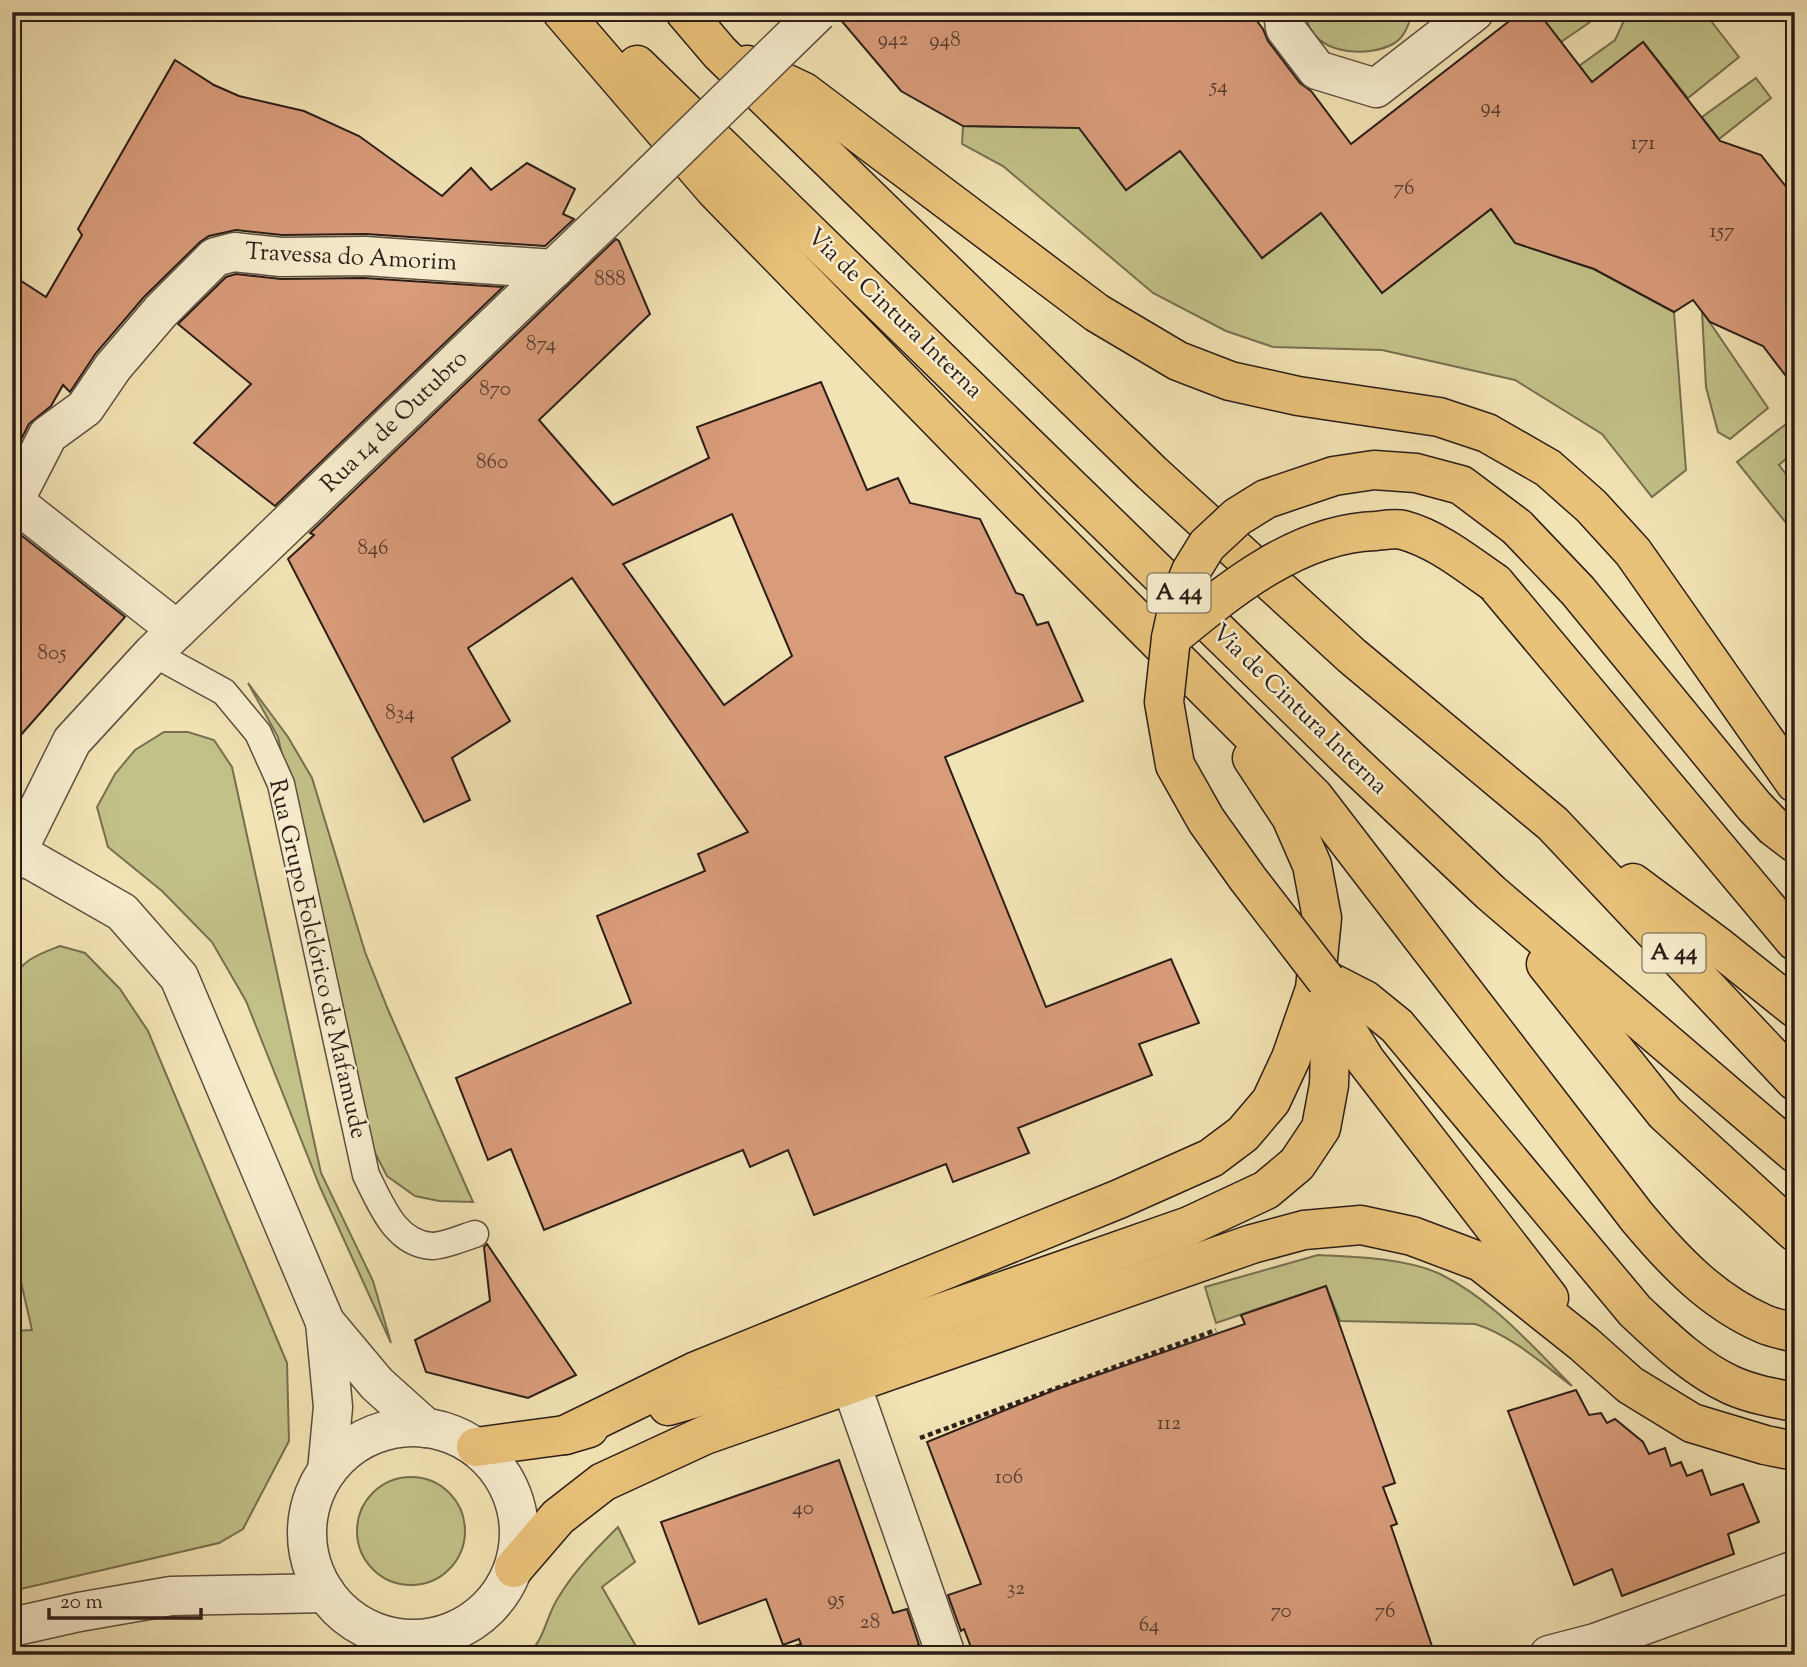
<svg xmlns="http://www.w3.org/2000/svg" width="1807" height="1667" font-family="'Sorts Mill Goudy',serif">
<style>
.green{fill:#c2c188;stroke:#766f50;stroke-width:2}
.building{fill:#d99c7b;stroke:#2b1d18;stroke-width:2;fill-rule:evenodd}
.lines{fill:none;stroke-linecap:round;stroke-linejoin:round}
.service-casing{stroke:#5d4e3f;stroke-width:29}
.minor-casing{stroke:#5d4e3f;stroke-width:41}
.tertiary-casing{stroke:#5d4e3f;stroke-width:41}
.motorway-casing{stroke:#2b1d18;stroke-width:41}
.path{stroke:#2b1d18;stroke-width:4.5;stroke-dasharray:5 3.5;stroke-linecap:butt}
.service{stroke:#f7edce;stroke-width:26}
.minor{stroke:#f7edce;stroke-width:38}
.tertiary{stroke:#f7edce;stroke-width:38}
.motorway{stroke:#e9c27a;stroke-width:38}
.minor-bridge-casing{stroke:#5d4e3f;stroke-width:41;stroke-linecap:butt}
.motorway-bridge-casing{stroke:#2b1d18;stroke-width:41;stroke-linecap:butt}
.minor-bridge{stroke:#f7edce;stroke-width:38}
.motorway-bridge{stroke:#e9c27a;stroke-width:38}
.labels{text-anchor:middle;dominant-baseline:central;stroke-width:5;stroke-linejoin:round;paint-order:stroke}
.number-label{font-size:21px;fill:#563d31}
.shield{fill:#f7edce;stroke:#685b4f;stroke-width:2}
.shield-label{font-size:23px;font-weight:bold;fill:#2b1d18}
.street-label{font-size:24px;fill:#2b1d18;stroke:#f7edce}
</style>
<rect width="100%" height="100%" fill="#f2e3b4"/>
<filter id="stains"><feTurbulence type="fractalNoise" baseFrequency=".00286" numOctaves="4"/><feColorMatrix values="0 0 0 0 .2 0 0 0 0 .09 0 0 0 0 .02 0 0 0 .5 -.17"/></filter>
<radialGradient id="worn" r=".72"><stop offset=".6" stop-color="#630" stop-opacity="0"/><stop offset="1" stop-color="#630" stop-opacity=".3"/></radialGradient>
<!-- green -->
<g class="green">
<path d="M1305 12H1411C1410 24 1404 38 1393 44 1369 57 1324 55 1310 28 1307 24 1307 17 1305 12Z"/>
<polygon points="1543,12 1595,12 1590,22 1561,42 1540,15"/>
<polygon points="1628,12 1704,12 1739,57 1688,98 1644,43 1592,83 1579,66 1615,40"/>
<polygon points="1026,57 1126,190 1180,151 1262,258 1321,213 1382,292 1491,209 1515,243 1594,269 1674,312 1686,470 1652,497 1602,434 1515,380 1382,350 1273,347 1226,331 1153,293 1003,166 962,144 963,126 1003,127"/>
<polygon points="1756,78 1771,98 1719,139 1702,117"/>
<polygon points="1702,311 1768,408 1730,439 1718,432 1706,387"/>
<polygon points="1795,417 1795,451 1779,465 1795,486 1795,534 1737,462"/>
<polygon points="248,683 288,737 312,778 365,952 389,1012 473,1202 439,1201 415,1196 387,1176 371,1145 278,737"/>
<polygon points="164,732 188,732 214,740 232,767 321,1173 373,1281 391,1343 320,1187 246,1001 212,942 162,891 108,847 97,807 115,774 135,750"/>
<path d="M60 946 85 953 120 989 148 1031 287 1363 289 1441 243 1529 219 1543 12 1591V1331L32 1330 12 1243V983C20 960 39 954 60 946Z"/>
<path d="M1318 1255C1355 1257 1406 1258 1440 1274 1493 1300 1531 1345 1572 1386 1543 1364 1511 1335 1475 1324L1340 1321 1326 1286 1216 1323 1205 1287Z"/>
<circle cx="411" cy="1531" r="54"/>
<path d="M618 1527 635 1562 602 1587 641 1655H527C545 1640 546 1616 558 1598 574 1571 596 1549 618 1527Z"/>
<polygon points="282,1646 295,1655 54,1655 83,1648"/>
</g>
<!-- building -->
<g class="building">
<polygon points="839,12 1250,12 1263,29 1268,41 1300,83 1311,91 1351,144 1521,12 1538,12 1592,82 1643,42 1720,141 1761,155 1795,198 1795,388 1763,346 1710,322 1693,300 1674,312 1594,269 1515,243 1491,209 1382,293 1321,213 1262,258 1180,151 1126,190 1079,128 963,126 901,91 839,18"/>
<polygon points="175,60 214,85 239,96 304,111 359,136 442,196 471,168 491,190 527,163 575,189 563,214 574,219 545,246 366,234 282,235 236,230 209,236 200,242 144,297 96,353 70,392 63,385 51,406 29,424 12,457 12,275 46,297 82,235 78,229"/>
<path d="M616 239 619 241 650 314 539 420 613 505 709 458 697 427 821 382 867 490 898 478 910 503 980 519 1016 593 1023 595 1037 625 1048 622 1083 701 945 757 1046 1007 1171 959 1199 1023 1139 1044 1152 1075 1018 1128 1029 1153 953 1182 946 1164 814 1215 788 1150 750 1167 743 1150 544 1230 511 1149 488 1160 456 1078 631 1003 597 916 705 871 698 854 748 832 572 578 468 648 510 721 452 758 470 800 424 822 288 559 314 535 310 533ZM732 514 792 656 724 705 623 564Z"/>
<polygon points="236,274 281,279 364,278 503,287 275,506 194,443 251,384 178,324 226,277"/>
<polygon points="12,528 125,617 12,745"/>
<polygon points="487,1244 576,1375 528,1398 426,1372 415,1340 490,1301 484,1247"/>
<polygon points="1326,1286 1395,1483 1383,1487 1397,1524 1391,1526 1435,1655 974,1655 964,1629 961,1631 948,1595 981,1584 927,1442 1057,1389 1245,1324 1241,1315"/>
<polygon points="1576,1390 1589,1415 1601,1413 1607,1423 1615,1419 1643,1442 1649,1454 1665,1448 1671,1466 1681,1462 1687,1476 1702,1470 1711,1495 1743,1484 1759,1522 1728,1534 1734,1554 1622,1596 1612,1569 1574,1585 1508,1411"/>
<polygon points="839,1460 893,1613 907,1609 919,1645 906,1650 908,1655 792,1655 791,1647 801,1644 799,1639 783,1645 766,1599 699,1624 661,1522"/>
</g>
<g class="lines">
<!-- service casing -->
<g class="service-casing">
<path id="service" d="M153 653 224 692 258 733 281 784 366 1175C381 1204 395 1244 432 1246 444 1246 462 1238 475 1234"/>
</g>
<!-- minor casing -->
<g class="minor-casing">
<g id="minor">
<polyline points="1283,12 1285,28 1317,70 1376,88 1474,12"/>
<polyline points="12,500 177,630"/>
<polyline points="14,501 48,435 85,408 113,367 161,311 215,257 234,252 281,257 365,256 554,269"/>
<polyline points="12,862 72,741 153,653 617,208"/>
<polyline points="851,1384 946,1655"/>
<polyline points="12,1627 79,1612 171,1596 326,1593"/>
<polyline points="1549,1655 1595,1643 1795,1570"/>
</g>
</g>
<!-- tertiary casing -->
<g class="tertiary-casing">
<g id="tertiary">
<polyline points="17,852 122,912 179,977 325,1322 377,1384 426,1428"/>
<polyline points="325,1322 333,1407 327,1471"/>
<circle cx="413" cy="1533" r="106"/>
</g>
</g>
<!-- motorway casing -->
<g class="motorway-casing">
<g id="motorway">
<path d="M562 12 715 190 1027 510 1314 797 1637 1217C1673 1260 1711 1301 1764 1324 1773 1328 1785 1330 1795 1333"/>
<polyline points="685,12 720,53 1152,473 1352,656 1553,824 1795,1081"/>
<polyline points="637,65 1349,759 1491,893 1795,1153"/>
<polyline points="747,65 804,92 1097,313 1178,361 1230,381 1298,396 1439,417 1487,433 1548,468 1591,506 1633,552 1795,783"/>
<polyline points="1517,527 1578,591 1754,806 1774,827 1795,843"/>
<polyline points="1495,583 1795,941"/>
<polyline points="1633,883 1720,948 1795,1008"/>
<polyline points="1546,964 1665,1113 1795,1232"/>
<path d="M1326 980 1365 1000 1397 1026 1635 1311C1664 1338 1694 1368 1731 1385 1751 1394 1773 1398 1795 1402"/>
<polyline points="1335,1001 1346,1029 1366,1061 1549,1298"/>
<polyline points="668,1406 706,1395 1189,1226 1266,1190 1297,1164 1321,1128 1329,1085 1330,1047 1326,980"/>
<polyline points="565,1435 696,1371 1119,1199 1211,1158 1243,1134 1271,1101 1291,1058 1315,989 1322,918 1312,865 1291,817 1252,758"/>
<polyline points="476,1447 565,1435 589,1428"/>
<polyline points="514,1568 558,1517 603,1482 705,1435 1252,1244 1304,1230 1361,1225 1412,1236 1481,1262 1584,1344 1630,1385 1692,1423 1765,1445 1795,1451"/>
</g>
</g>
<!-- path -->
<polyline class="path" points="920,1438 1216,1330"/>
<!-- service -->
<use href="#service" class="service"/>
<!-- minor -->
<use href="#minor" class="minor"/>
<!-- tertiary -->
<use href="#tertiary" class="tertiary"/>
<!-- motorway -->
<use href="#motorway" class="motorway"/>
<!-- minor-bridge casing -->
<g class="minor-bridge-casing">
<polyline id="minor-bridge" points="617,208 818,12"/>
</g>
<!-- motorway-bridge casing -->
<g class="motorway-bridge-casing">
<g id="motorway-bridge">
<path d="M1171 638C1229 590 1298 533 1376 531 1384 530 1395 528 1403 530 1437 539 1467 564 1495 583"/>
<polyline points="1326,980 1248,879 1206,820 1175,765 1164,702 1171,638 1179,601 1191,571 1207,545 1237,517 1266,499 1334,476 1374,470 1416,473 1461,485 1517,527"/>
</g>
</g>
<!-- minor-bridge -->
<use href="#minor-bridge" class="minor-bridge"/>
<!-- motorway-bridge -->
<use href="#motorway-bridge" class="motorway-bridge"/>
</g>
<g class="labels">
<!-- number labels -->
<g class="number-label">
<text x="893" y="40">942</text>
<text x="945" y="41">948</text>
<text x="1219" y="87">54</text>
<text x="1491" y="108">94</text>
<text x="1643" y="144">171</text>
<text x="1404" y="189">76</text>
<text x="1722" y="232">157</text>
<text x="610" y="280">888</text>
<text x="541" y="345">874</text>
<text x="495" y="390">870</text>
<text x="492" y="463">860</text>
<text x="373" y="549">846</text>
<text x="52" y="654">805</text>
<text x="400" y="714">834</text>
<text x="1169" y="1424">112</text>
<text x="1009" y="1478">106</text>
<text x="803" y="1509">40</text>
<text x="1016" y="1589">32</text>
<text x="836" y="1600">95</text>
<text x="1281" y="1612">70</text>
<text x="1385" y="1612">76</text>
<text x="870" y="1623">28</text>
<text x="1149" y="1626">64</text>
</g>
<!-- shield labels -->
<g class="shield">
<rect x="1147.5" y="573.5" width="63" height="39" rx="5"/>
<rect x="1642.5" y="933.5" width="63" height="39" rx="5"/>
</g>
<g class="shield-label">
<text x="1179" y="593">A 44</text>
<text x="1674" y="953">A 44</text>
</g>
<!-- street labels -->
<g class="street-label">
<text transform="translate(351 258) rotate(3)">Travessa do Amorim</text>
<text transform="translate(894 314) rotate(44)">Via de Cintura Interna</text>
<text transform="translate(395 422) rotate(-44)">Rua 14 de Outubro</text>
<text transform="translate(1299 710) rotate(44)">Via de Cintura Interna</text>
<text transform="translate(317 959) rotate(77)">Rua Grupo Folclórico de Mafamude</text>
</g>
</g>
<!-- margin -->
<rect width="1807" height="1667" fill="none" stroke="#f2e3b4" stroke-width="42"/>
<rect x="14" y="14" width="1779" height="1639" fill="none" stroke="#2b1d18" stroke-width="3.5"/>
<rect x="21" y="21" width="1765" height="1625" fill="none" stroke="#2b1d18" stroke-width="2"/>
<!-- scale -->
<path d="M49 1608v10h152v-10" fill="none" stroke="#2b1d18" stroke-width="3.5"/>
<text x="60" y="1608" font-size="21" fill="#2b1d18" stroke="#f7edce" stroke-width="5" paint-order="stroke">20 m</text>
<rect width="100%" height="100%" filter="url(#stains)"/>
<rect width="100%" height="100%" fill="url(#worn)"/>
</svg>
